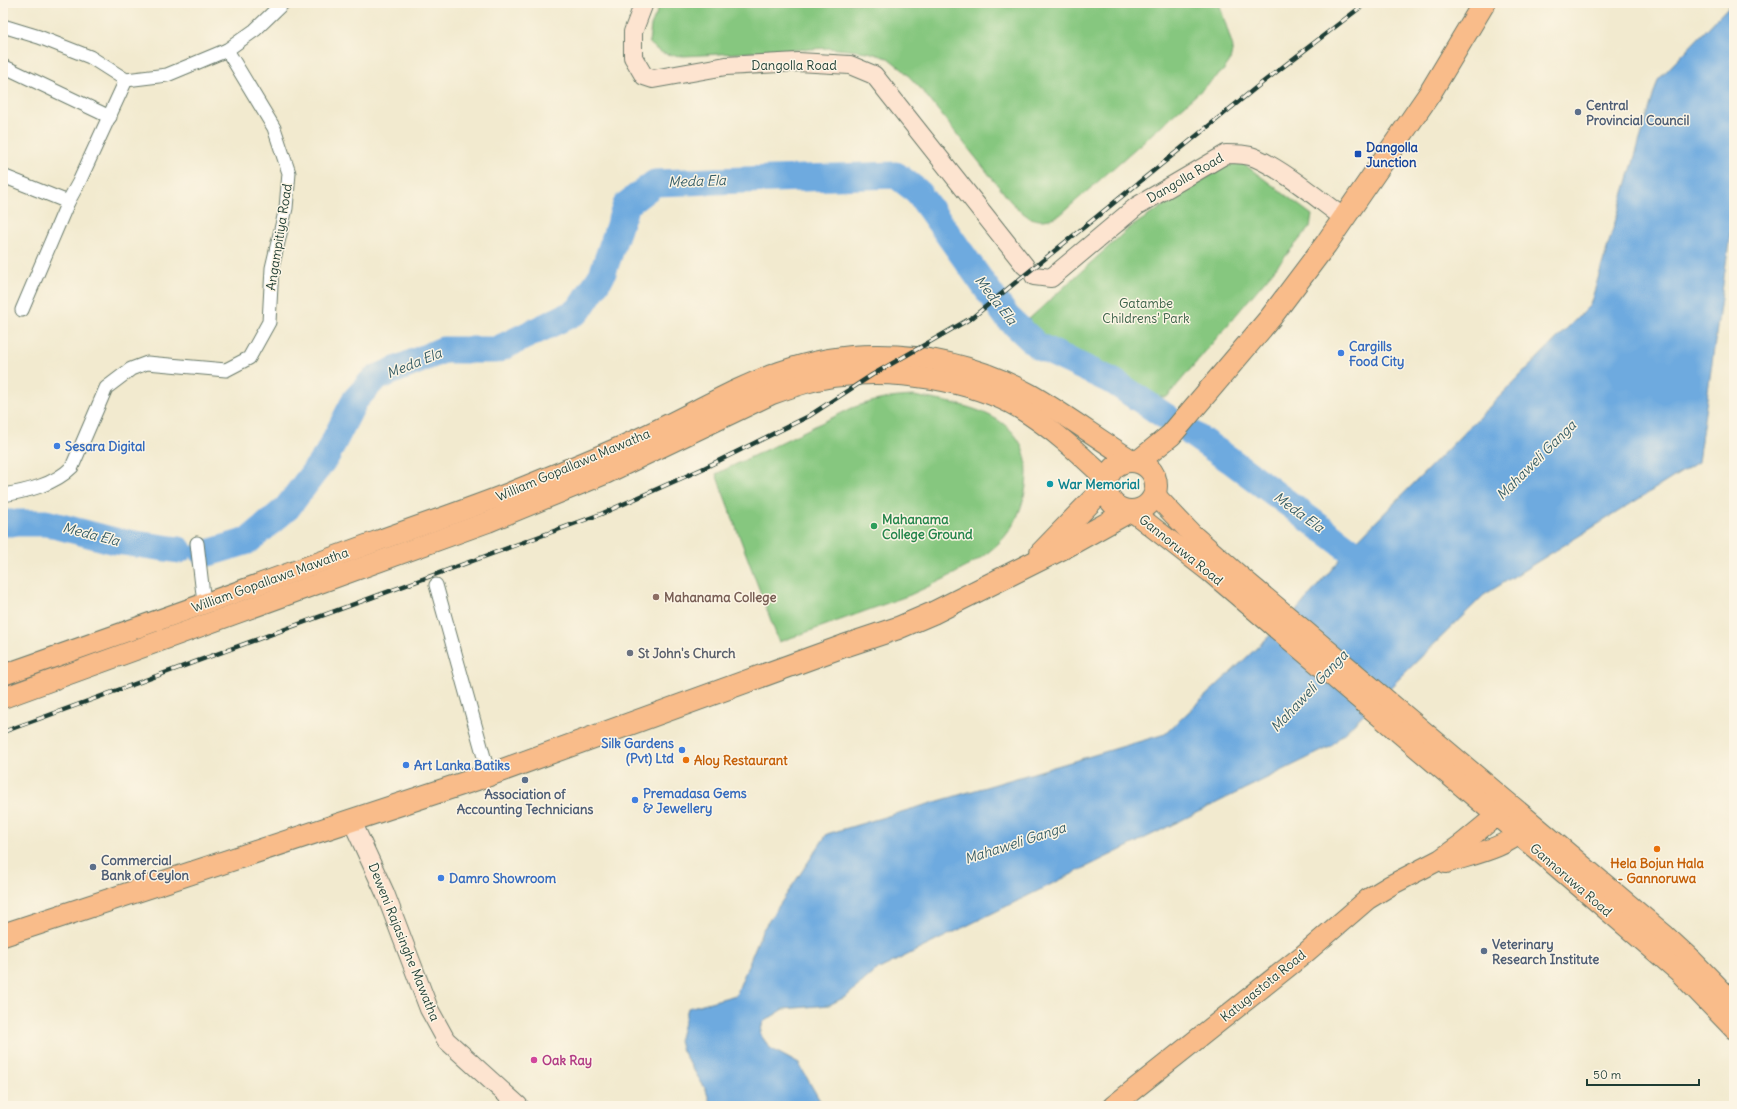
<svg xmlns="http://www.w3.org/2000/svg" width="1737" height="1109" font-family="Delius,sans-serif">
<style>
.green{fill:#86c77f;stroke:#52825a}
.water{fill:#6eaadf;stroke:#46748a}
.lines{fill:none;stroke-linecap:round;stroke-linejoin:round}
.river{stroke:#6eaadf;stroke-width:27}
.street-casing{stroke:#697a6a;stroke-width:15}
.secondary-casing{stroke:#697a6a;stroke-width:20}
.primary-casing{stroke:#697a6a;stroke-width:22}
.highway-casing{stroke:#697a6a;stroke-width:24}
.street{stroke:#fff;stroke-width:13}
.secondary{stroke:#fde4d0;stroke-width:18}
.primary{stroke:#f9bc8a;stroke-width:20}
.highway{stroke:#f9bc8a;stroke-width:22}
.rail-casing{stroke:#1f3d34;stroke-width:4.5}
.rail{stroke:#fcf5e5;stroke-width:3;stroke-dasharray:9;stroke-linecap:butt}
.service-dot{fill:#5c6f8a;stroke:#fcf5e5;stroke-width:1.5}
.transit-dot{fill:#1a4fb4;stroke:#fcf5e5;stroke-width:1.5}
.shop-dot{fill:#3f7fe0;stroke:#fcf5e5;stroke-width:1.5}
.culture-dot{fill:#0f9aa8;stroke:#fcf5e5;stroke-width:1.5}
.leisure-dot{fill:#2e9e5b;stroke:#fcf5e5;stroke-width:1.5}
.education-dot{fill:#8d6e63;stroke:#fcf5e5;stroke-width:1.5}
.worship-dot{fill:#6b7280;stroke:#fcf5e5;stroke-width:1.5}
.food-dot{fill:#e8710a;stroke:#fcf5e5;stroke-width:1.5}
.hotel-dot{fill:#d1479c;stroke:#fcf5e5;stroke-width:1.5}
.labels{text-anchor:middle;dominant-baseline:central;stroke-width:3;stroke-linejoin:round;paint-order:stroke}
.street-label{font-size:13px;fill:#1f3d34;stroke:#fcf5e5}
.service-label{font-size:13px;font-weight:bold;fill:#4e5e75;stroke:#fcf5e5;text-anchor:start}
.transit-label{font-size:13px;font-weight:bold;fill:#164399;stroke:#fcf5e5;text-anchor:start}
.park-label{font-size:13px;fill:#396047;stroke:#fcf5e5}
.shop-label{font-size:13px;font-weight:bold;fill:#366cbe;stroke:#fcf5e5;text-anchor:start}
.culture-label{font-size:13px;font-weight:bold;fill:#0d838f;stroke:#fcf5e5;text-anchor:start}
.leisure-label{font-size:13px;font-weight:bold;fill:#27864d;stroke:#fcf5e5;text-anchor:start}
.education-label{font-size:13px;font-weight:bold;fill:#785e54;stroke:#fcf5e5;text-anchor:start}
.worship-label{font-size:13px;font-weight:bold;fill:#5b616d;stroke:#fcf5e5;text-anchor:start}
.food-label{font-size:13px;font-weight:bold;fill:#c56008;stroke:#fcf5e5;text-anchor:start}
.hotel-label{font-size:13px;font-weight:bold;fill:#b23c85;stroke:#fcf5e5;text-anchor:start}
.water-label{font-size:14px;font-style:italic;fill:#375e67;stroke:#fcf5e5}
</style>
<rect width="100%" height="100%" fill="#fcf5e5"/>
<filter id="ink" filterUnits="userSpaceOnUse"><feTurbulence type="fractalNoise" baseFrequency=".025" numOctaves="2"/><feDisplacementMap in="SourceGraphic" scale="8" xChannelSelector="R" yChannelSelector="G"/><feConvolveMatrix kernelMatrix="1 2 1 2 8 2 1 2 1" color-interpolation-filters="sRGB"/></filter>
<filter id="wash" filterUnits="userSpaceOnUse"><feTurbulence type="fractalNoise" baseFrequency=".012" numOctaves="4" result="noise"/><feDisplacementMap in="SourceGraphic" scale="16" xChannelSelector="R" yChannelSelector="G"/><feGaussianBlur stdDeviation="0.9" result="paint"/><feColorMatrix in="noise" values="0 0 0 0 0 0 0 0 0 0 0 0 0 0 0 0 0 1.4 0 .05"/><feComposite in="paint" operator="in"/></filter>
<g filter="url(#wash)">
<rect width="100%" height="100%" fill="#f2eacf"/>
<!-- green -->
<g class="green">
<path d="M661 3H1219L1233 47 1230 61 1223 71 1060 215C1037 226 1027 218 1011 202L921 89 903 70 888 58 868 52 828 48 684 56C668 55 660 55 649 42L651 26Z"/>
<polygon points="1240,161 1312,215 1310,227 1167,397 1155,397 1032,332 1029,319 1128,229 1226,165"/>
<path d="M914 396C966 405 1036 414 1026 486 1023 507 1015 527 999 543 975 566 940 581 910 595L779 642 716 474 852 408C874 400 890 397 914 396Z"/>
</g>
<!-- water -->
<polygon class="water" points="1732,3 1734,3 1734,207 1698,462 1484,595 1330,747 875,971 847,996 829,1005 784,1009 763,1022 760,1034 770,1048 799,1064 823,1106 711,1106 706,1090 682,1051 679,1041 688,1008 736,995 762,931 827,834 1165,734 1296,611 1349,549 1590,305 1658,80"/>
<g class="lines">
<!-- river -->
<g class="river">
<polyline points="1192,434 1230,460 1349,549 1375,573"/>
<polyline points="3,523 46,523 115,541 179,550"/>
<polyline points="204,553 208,553 248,541 287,508 327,455 355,400 374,379 443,350 496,350 578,311 602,275 626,205 655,183 896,175 917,191 1007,317 1038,346 1114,382 1168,418"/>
</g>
</g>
</g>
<g filter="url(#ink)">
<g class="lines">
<!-- street casing -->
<g class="street-casing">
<g id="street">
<polyline points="3,26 39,37 90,57 126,80 167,75 227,50 255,30 283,3"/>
<polyline points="3,66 110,117"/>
<polyline points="3,176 68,202"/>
<polyline points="22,310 68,202 79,182 126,80"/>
<path d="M3 495C27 491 54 485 72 467L106 388 131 369 147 363 226 370 249 358 269 322 272 268 286 208 289 173 274 128 227 50"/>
<polyline points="197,543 204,603"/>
<polyline points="436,585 489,775"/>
</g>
</g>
<!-- secondary casing -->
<g class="secondary-casing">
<g id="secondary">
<polyline points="644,3 633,32 633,57 644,76 653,79 726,66 798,62 850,65 874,75 1025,266"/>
<path d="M1034 276 1051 278 1137 206 1226 154C1236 154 1247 154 1256 158 1285 171 1318 199 1344 218"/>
<polyline points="351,819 385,893 429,1009 446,1040 519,1106"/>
</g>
</g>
<!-- primary casing -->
<g class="primary-casing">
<g id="primary">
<polyline points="1155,495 1192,534 1240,576 1666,936 1691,959 1734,1003"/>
<polyline points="1133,512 1210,572 1544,856 1679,972 1734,1029"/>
<path d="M3 675C128 631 253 587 377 541 421 525 465 510 509 493 550 476 592 460 633 441 717 404 780 354 878 355 931 355 983 368 1030 394 1065 414 1098 439 1132 460"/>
<path d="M3 698 488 522 605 474 772 394C795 386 818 378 842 376 896 369 972 381 1019 408 1052 428 1079 453 1106 479"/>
<path d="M1446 863C1474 854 1507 848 1527 827"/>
<polyline points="1113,1106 1303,955 1368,899 1391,885 1441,859 1462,844 1496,816 1506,806"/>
</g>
</g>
<!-- highway casing -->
<g class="highway-casing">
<g id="highway">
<circle cx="1131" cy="486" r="25"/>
<polyline points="1139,461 1171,435 1271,317 1326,244 1430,93 1484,3"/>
<polyline points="1041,553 1105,487"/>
<polyline points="3,935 489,775 844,646 898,628 933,613 1067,546 1128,512"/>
</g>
</g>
<!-- street -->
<use href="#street" class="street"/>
<!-- secondary -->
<use href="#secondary" class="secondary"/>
<!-- primary -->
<use href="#primary" class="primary"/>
<!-- highway -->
<use href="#highway" class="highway"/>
<!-- rail casing -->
<g class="rail-casing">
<polyline id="rail" points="3,732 601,514 702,469 809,416 872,375 973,317 1258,86 1366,3"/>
</g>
<!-- rail -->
<use href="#rail" class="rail"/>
</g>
</g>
<!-- markers -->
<g class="service-dot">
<circle cx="1578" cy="112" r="4"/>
<circle cx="525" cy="780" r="4"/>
<circle cx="93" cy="867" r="4"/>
<circle cx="1484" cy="951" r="4"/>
</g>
<rect class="transit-dot" x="1354" y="150" width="8" height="8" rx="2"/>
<g class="shop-dot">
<circle cx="1341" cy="353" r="4"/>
<circle cx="57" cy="446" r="4"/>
<circle cx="682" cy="750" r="4"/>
<circle cx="406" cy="765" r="4"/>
<circle cx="635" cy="800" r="4"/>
<circle cx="441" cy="878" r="4"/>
</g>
<circle class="culture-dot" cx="1050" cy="484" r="4"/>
<circle class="leisure-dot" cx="874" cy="526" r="4"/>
<circle class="education-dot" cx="656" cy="597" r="4"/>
<circle class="worship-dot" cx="630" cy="653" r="4"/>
<g class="food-dot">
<circle cx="686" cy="760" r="4"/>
<circle cx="1657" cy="849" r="4"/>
</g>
<circle class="hotel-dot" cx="534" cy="1060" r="4"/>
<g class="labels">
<!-- street labels -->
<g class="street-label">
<text x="794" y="65">Dangolla Road</text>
<text transform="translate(1185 178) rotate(-30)">Dangolla Road</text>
<text transform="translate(279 237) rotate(-81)">Angampitiya Road</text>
<text transform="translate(573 465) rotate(-23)">William Gopallawa Mawatha</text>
<text transform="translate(1181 550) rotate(39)">Gannoruwa Road</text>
<text transform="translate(270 580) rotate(-20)">William Gopallawa Mawatha</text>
<text transform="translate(1571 880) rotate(41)">Gannoruwa Road</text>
<text transform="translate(404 942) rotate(68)">Deweni Rajasinghe Mawatha</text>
<text transform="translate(1263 986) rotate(-39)">Katugastota Road</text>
</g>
<!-- service labels -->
<g class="service-label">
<text x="1586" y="105">Central<tspan x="1586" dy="15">Provincial Council</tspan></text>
<text x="525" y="794" text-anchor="middle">Association of<tspan x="525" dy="15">Accounting Technicians</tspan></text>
<text x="101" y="860">Commercial<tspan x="101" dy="15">Bank of Ceylon</tspan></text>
<text x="1492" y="944">Veterinary<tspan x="1492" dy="15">Research Institute</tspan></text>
</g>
<!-- transit labels -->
<g class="transit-label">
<text x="1366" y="147">Dangolla<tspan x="1366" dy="15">Junction</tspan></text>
</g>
<!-- park labels -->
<g class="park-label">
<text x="1146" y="303">Gatambe<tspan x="1146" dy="15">Childrens' Park</tspan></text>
</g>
<!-- shop labels -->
<g class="shop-label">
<text x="1349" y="346">Cargills<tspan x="1349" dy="15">Food City</tspan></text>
<text x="65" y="446">Sesara Digital</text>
<text x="674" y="743" text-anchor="end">Silk Gardens<tspan x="674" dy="15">(Pvt) Ltd</tspan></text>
<text x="414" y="765">Art Lanka Batiks</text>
<text x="643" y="793">Premadasa Gems<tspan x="643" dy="15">&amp; Jewellery</tspan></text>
<text x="449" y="878">Damro Showroom</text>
</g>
<!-- culture labels -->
<g class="culture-label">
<text x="1058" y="484">War Memorial</text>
</g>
<!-- leisure labels -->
<g class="leisure-label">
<text x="882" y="519">Mahanama<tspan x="882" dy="15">College Ground</tspan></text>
</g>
<!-- education labels -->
<g class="education-label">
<text x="664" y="597">Mahanama College</text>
</g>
<!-- worship labels -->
<g class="worship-label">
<text x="638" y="653">St John's Church</text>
</g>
<!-- food labels -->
<g class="food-label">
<text x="694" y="760">Aloy Restaurant</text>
<text x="1657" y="863" text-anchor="middle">Hela Bojun Hala<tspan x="1657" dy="15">- Gannoruwa</tspan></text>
</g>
<!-- hotel labels -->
<g class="hotel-label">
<text x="542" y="1060">Oak Ray</text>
</g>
<!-- water labels -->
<g class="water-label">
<text transform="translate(697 181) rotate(-2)">Meda Ela</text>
<text transform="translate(996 300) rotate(52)">Meda Ela</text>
<text transform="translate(414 363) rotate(-22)">Meda Ela</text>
<text transform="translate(1536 460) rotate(-45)">Mahaweli Ganga</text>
<text transform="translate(1299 512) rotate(36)">Meda Ela</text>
<text transform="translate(91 534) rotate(14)">Meda Ela</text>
<text transform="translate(1309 691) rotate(-47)">Mahaweli Ganga</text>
<text transform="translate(1015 843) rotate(-18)">Mahaweli Ganga</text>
</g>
</g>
<!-- margin -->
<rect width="1737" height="1109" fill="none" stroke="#fcf5e5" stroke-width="16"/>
<!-- scale -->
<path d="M1587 1079v6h112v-6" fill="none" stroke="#1f3d34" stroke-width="2"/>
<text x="1593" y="1079" font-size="12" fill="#1f3d34" stroke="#fcf5e5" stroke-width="3" paint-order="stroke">50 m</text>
</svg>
